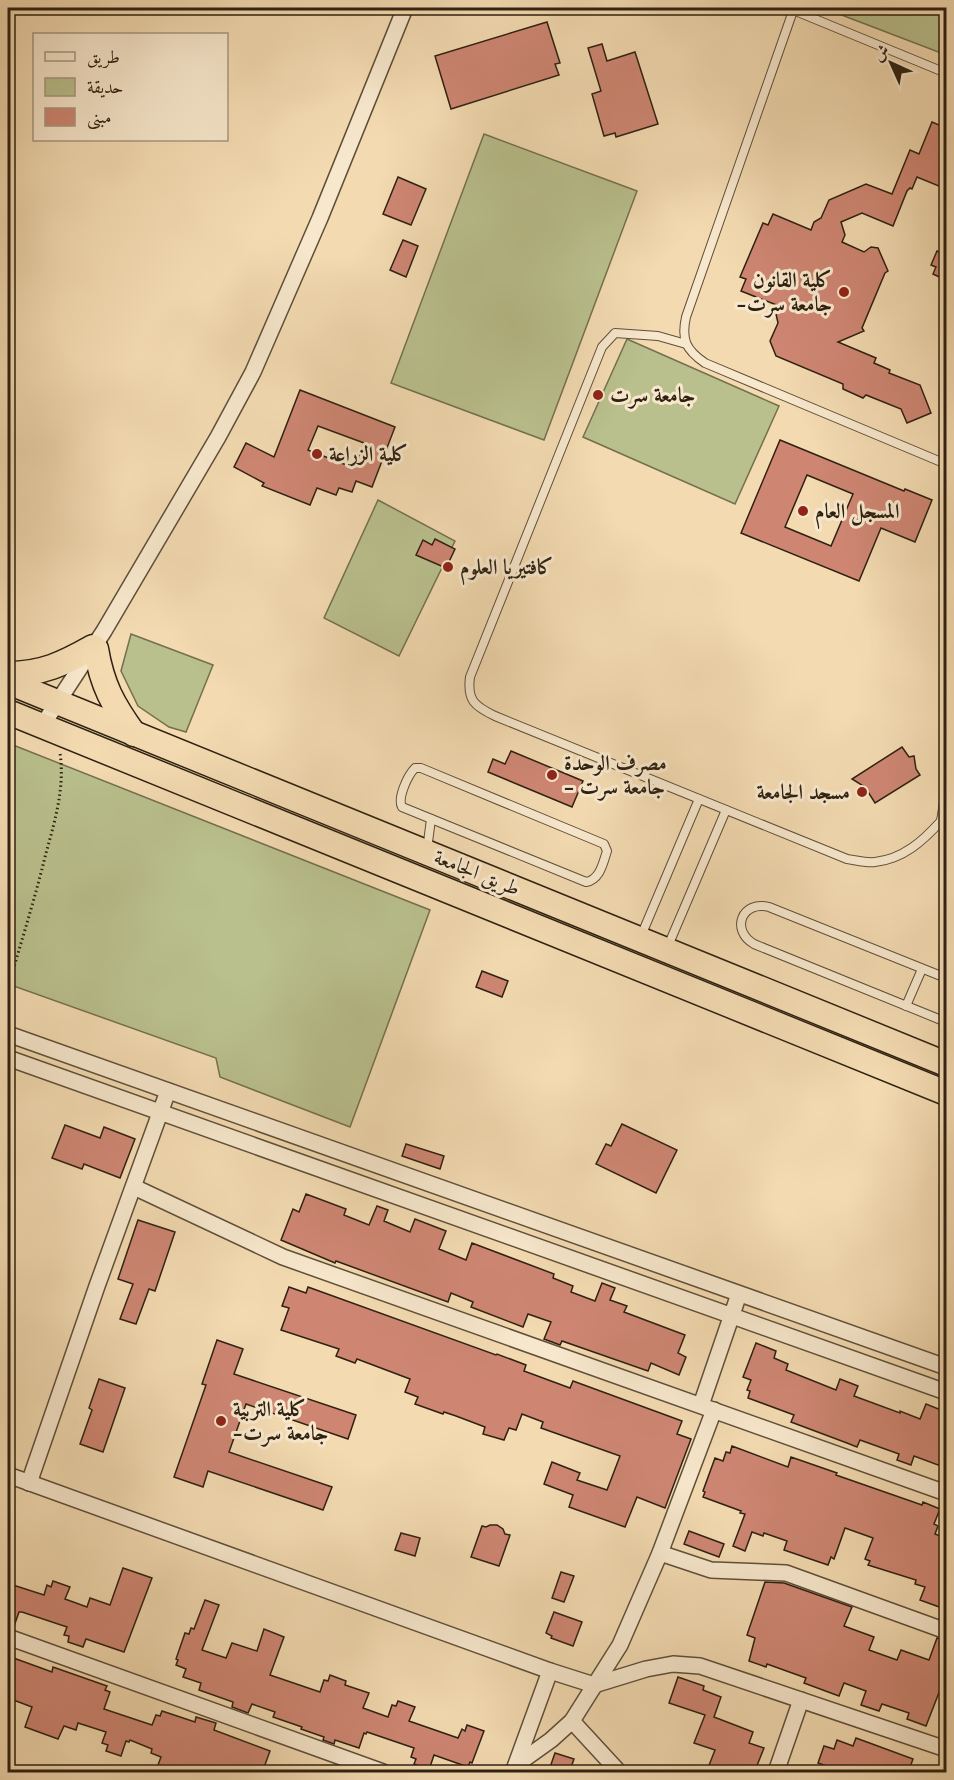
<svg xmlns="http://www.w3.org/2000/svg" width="954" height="1780" font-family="Cardo,Amiri,serif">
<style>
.green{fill:#b9c08d;stroke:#74704f;stroke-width:1.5}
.building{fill:#ce8673;stroke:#2e2111;stroke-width:1.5;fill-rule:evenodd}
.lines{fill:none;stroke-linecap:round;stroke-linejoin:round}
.service-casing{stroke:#5f4f39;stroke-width:10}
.minor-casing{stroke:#5f4f39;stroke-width:18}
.trunk-casing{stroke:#2e2111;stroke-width:27}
.path{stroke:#2e2111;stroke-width:3;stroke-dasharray:1.5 3;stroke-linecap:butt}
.service{stroke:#f7e7cc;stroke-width:8}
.minor{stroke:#f7e7cc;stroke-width:15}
.trunk{stroke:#f3dab1;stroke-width:24}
.poi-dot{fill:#8f2418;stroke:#f7e7cc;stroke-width:2}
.labels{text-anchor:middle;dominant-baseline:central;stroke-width:6;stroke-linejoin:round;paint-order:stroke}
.poi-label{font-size:21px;font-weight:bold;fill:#2e2111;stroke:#f7e7cc;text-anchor:start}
.street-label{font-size:21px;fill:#2e2111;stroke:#f7e7cc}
</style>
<rect width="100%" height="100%" fill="#f3dab1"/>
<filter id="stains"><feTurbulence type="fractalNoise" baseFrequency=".00333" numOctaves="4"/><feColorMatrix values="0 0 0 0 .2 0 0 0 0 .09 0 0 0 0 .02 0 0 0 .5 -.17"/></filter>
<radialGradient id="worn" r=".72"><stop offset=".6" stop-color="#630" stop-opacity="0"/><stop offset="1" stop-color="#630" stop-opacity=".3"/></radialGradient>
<!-- green -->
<g class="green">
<polygon points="826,9 946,8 946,55"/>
<polygon points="484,134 637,191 544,440 391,383"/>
<polygon points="627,339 779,406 735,504 583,437"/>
<polygon points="378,500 455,541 399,656 324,618"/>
<polygon points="131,634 213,665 186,732 169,727 138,706 121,671"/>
<polygon points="8,743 430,910 350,1127 220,1077 216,1058 8,984"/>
</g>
<!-- building -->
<g class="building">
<polygon points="547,22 560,63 555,64 559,75 451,109 435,56"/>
<polygon points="602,44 607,61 635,52 658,124 616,137 615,133 604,136 592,94 601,91 588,48"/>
<polygon points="932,122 946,128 946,189 917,177 912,189 910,188 907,191 893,226 862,213 841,222 845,235 842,242 864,252 871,247 878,248 888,271 885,273 862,328 864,331 838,342 876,358 874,363 890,370 889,373 920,385 931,413 907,423 901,409 866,395 863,398 843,389 843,384 776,356 770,341 778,323 776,314 779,306 741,291 746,279 740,277 763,223 768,225 773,214 811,230 814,222 821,218 829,200 866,184 892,194 910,150 919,154"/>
<polygon points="398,177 426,189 411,225 383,214"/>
<polygon points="403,240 418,246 406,277 390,270"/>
<polygon points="946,242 946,280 933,274 936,267 931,265 937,251 942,253"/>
<path d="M300 390 395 427 372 487 356 481 352 492 339 488 336 495 317 488 310 505 262 486 264 483 234 467 246 443 274 457ZM318 426 364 443 354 468 308 450Z"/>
<path d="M780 440 904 491 905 489 932 500 915 542 881 528 859 581 741 533ZM807 475 853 494 831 546 785 527Z"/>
<polygon points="435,539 455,549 446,568 416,555 423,540 432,545"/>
<polygon points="902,747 909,757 914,756 916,769 920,775 875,803 865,787 852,779"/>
<polygon points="511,751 583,781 572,807 488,772 493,759 505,764"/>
<polygon points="482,971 508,981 502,997 476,987"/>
<polygon points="622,1124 677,1150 656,1193 596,1164 606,1144 611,1146"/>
<polygon points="65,1125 100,1138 104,1127 135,1139 120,1178 84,1164 82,1169 52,1158"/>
<polygon points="406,1144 444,1156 440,1169 402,1156"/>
<polygon points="306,1194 346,1209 344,1215 369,1225 377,1206 388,1210 384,1221 410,1232 415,1219 446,1231 439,1249 466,1260 472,1243 554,1274 553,1278 573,1286 571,1292 595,1301 602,1283 615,1288 610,1300 627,1306 624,1312 685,1335 678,1353 686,1357 679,1375 651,1363 648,1371 562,1341 560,1345 544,1339 551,1322 528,1314 523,1327 471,1307 473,1302 451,1293 448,1302 336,1261 335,1263 281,1240 293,1209 299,1212"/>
<polygon points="138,1220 175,1232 155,1291 149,1289 136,1324 120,1319 133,1284 118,1279"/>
<polygon points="289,1287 306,1293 308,1287 496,1355 497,1354 526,1365 524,1371 570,1388 573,1381 682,1421 677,1434 691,1439 665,1508 637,1497 625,1527 569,1507 573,1495 544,1484 552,1462 580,1473 577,1480 607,1490 620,1456 541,1428 543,1422 522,1414 516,1430 509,1428 504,1440 483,1434 485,1427 456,1416 444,1412 443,1414 415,1404 418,1397 405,1392 410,1379 357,1359 355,1363 336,1356 339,1349 281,1330 289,1308 282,1306"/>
<polygon points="217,1340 243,1349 234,1374 356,1415 348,1439 246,1404 229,1452 332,1487 323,1510 208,1471 203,1487 174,1477 206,1385 202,1384"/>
<polygon points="756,1343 776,1351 774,1358 788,1364 786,1370 836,1390 840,1379 858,1386 854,1396 900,1413 900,1411 920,1419 926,1404 946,1412 946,1468 914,1456 911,1465 897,1460 899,1454 860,1440 857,1447 847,1443 791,1422 794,1415 748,1398 750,1391 747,1390 751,1380 743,1377"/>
<polygon points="99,1379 125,1388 103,1452 80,1444 92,1410 89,1408"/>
<polygon points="732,1446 788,1467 791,1457 837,1473 836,1475 922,1505 923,1502 940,1509 934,1524 938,1526 935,1534 946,1538 946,1596 942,1608 920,1600 925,1587 915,1584 916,1580 868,1565 870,1561 865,1559 873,1538 845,1528 834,1559 831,1557 828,1565 784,1550 787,1541 764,1533 763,1536 752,1532 745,1551 733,1546 745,1514 740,1513 741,1511 703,1497 705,1492 703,1491 715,1458 723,1461 726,1452 730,1453"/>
<polygon points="490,1525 497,1525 503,1529 505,1534 510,1535 499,1566 471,1557 482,1526 486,1527"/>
<polygon points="689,1531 724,1544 719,1557 684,1544"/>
<polygon points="401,1533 420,1538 415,1556 395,1550"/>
<polygon points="123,1568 152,1578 124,1652 86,1639 83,1647 68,1642 69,1636 64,1635 67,1627 22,1612 19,1612 13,1629 8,1627 8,1589 12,1590 13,1585 44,1595 47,1585 51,1587 53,1581 70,1587 65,1599 87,1607 90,1598 110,1605"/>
<polygon points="561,1572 574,1576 564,1602 552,1598"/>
<polygon points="765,1582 784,1583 852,1607 844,1626 874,1637 869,1650 897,1660 901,1650 929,1660 937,1638 946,1641 946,1692 940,1690 926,1726 907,1719 909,1713 882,1704 879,1711 861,1705 866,1691 844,1683 839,1696 804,1683 806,1678 767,1664 766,1667 749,1661 755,1638 747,1635"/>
<polygon points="205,1600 219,1605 202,1650 226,1658 232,1643 257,1651 264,1629 284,1637 270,1675 320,1692 324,1680 328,1681 330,1675 346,1681 345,1685 369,1693 363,1708 388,1717 392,1705 396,1706 398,1701 415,1707 409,1721 458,1738 462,1729 465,1731 467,1725 484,1731 472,1763 470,1762 468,1767 434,1755 429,1770 414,1764 416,1759 411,1757 414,1748 367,1732 366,1734 364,1733 359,1748 335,1740 334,1744 323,1740 324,1737 301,1729 302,1727 273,1717 275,1712 252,1704 248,1713 232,1707 233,1702 199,1690 201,1683 183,1677 186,1669 176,1665 178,1660 176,1659 185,1633 189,1634 191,1628 194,1629"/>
<polygon points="554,1612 582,1622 573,1646 551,1638 552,1636 546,1633"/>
<polygon points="8,1656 52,1672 53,1667 107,1686 105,1690 110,1692 104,1709 152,1725 156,1715 160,1716 162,1711 195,1722 196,1717 216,1723 214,1730 270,1751 262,1773 218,1773 198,1766 196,1766 193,1773 155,1773 161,1757 151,1753 152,1749 130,1740 129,1742 126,1741 121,1756 106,1751 108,1745 102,1743 106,1732 78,1723 76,1730 64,1726 58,1739 25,1727 32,1707 8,1698"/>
<polygon points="678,1677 704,1686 703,1690 721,1697 714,1717 753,1732 749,1743 764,1748 754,1773 706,1773 715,1750 694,1743 705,1715 669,1703"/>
<polygon points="856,1738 913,1759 908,1773 833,1773 835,1769 818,1763 824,1746 834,1749 837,1740 853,1746"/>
<polygon points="555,1753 574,1759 569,1773 548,1773"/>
</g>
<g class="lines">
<!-- service casing -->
<g class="service-casing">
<g id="service">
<path d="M794 8 686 317C681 340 686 350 705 363L946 464"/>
<polyline points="793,10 946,73"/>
<path d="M686 344 658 336 615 333 602 347 470 677C467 700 474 706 495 716L847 859C855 860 866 863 875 862 903 859 923 841 941 821"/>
<path d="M415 768H421L604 844 607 851C603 863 600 880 586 882L402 807C397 798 408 775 415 768Z"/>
<polyline points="946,790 941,821 946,831"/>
<polyline points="427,850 431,819"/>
<polyline points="641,936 699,799"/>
<polyline points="668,946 726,810"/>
<path d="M946 978 769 907C742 900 730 930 754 944L946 1022"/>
<polyline points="906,1006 922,969"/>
</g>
</g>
<!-- minor casing -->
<g class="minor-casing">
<g id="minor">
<polyline points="42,726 104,631 218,437 253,372 320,218 405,8"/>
<polyline points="8,1034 946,1367"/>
<polyline points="8,1058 946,1392"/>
<polyline points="134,1187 283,1257 946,1493"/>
<polyline points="701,1405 739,1294"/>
<polyline points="8,1475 550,1671 594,1685 646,1669 673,1664 700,1666 946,1749"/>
<polyline points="29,1483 97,1286 168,1091"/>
<polyline points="660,1553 711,1570 786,1573 946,1631"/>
<polyline points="8,1637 383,1772"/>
<polyline points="572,1721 619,1772"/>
<polyline points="516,1765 551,1740 572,1721 620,1645 660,1553 714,1410"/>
<polyline points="515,1767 550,1671"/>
<polyline points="776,1772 801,1700"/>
</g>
</g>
<!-- trunk casing -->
<g class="trunk-casing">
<g id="trunk">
<path d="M96 649C102 685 113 705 134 734"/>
<path d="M8 674C42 674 63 664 93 647"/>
<polyline points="8,682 946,1064"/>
<polyline points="8,712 946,1093"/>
</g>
</g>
<!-- path -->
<path class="path" d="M8 987C21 943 35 898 46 853 55 821 65 787 60 753"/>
<!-- service -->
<use href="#service" class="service"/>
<!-- minor -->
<use href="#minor" class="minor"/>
<!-- trunk -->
<use href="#trunk" class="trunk"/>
</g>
<!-- markers -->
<g class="poi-dot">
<circle cx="844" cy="292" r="6"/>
<circle cx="598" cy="395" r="6"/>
<circle cx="317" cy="454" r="6"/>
<circle cx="803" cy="511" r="6"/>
<circle cx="448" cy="567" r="6"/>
<circle cx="552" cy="775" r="6"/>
<circle cx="862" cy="792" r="6"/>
<circle cx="221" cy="1421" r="6"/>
</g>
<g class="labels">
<!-- poi labels -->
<g class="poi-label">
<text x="832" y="280" text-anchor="end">كلية القانون<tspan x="832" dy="24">-جامعة سرت</tspan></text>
<text x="610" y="395">جامعة سرت</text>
<text x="329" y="454">كلية الزراعة</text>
<text x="815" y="511">المسجل العام</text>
<text x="460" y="567">كافتيريا العلوم</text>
<text x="564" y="763">مصرف الوحدة<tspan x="564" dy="24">- جامعة سرت</tspan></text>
<text x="850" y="792" text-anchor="end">مسجد الجامعة</text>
<text x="233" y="1409">كلية التربية<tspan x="233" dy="24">-جامعة سرت</tspan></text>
</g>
<!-- street labels -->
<g class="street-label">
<text transform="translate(477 873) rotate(22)">طريق الجامعة</text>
</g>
</g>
<!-- margin -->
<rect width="954" height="1780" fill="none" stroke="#f3dab1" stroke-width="30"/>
<rect x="9" y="9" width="936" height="1762" fill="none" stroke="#2e2111" stroke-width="3"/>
<rect x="15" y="15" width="924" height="1750" fill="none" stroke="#2e2111" stroke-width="1.5"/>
<!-- legend -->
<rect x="33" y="33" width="195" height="108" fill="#f7e7cc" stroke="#a79881" stroke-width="1.5"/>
<rect x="45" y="52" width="30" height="9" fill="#f7e7cc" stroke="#a79881" stroke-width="1.5"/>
<text x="87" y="63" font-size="18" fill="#2e2111">طريق</text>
<rect x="45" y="78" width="30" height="18" fill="#b9c08d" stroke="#a79881" stroke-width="1.5"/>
<text x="87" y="93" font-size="18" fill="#2e2111">حديقة</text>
<rect x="45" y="108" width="30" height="18" fill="#ce8673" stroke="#a79881" stroke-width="1.5"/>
<text x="87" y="123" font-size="18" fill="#2e2111">مبنى</text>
<!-- north arrow -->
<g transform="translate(891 63) rotate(315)" stroke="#f7e7cc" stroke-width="4.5" paint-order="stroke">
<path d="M0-4.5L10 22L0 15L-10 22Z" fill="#2e2111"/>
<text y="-9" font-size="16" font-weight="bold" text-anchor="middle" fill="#2e2111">ش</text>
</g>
<rect width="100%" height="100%" filter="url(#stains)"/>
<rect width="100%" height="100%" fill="url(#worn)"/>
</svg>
